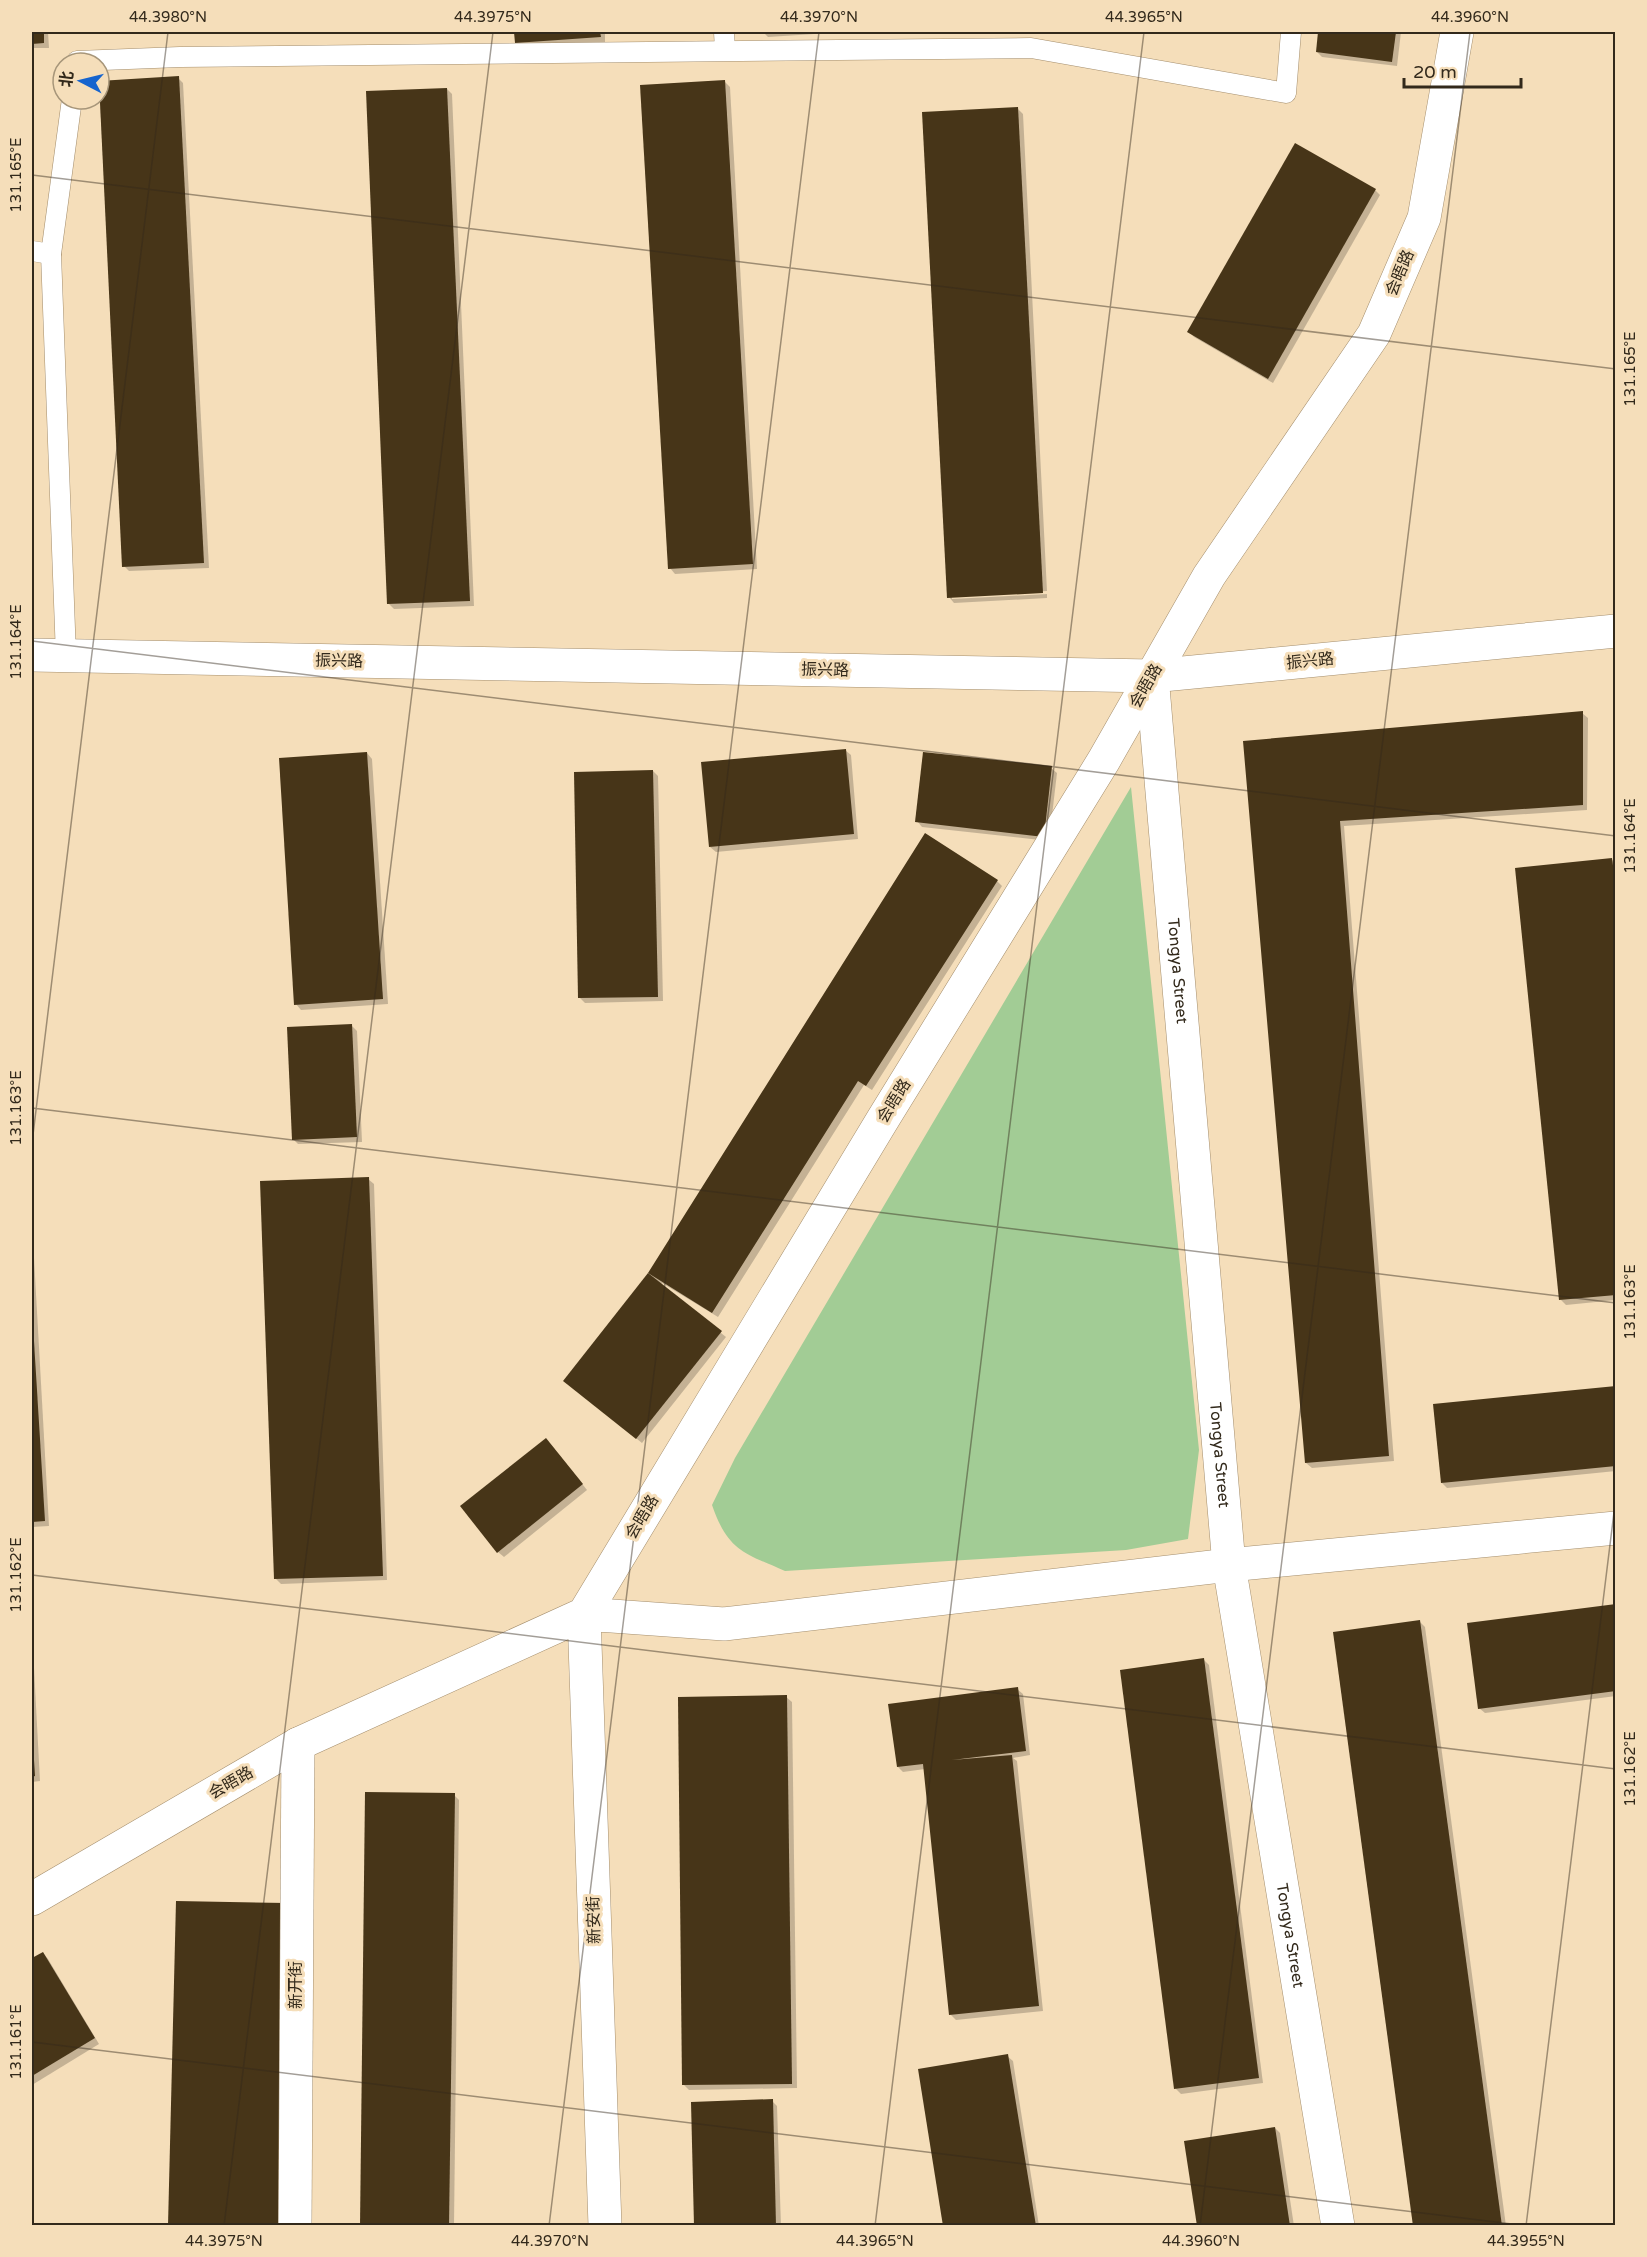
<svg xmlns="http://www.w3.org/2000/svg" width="1647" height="2257" font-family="'Varela Round','Noto Sans SC',sans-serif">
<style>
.green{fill:#a2cc95}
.shadow{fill:#0003}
.building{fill:#473518}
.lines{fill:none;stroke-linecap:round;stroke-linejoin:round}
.service-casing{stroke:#a48e6d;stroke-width:21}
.tertiary-casing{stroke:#a48e6d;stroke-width:34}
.secondary-casing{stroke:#a48e6d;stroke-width:34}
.service{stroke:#fff;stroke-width:20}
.tertiary{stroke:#fff;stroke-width:33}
.secondary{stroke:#fff;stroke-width:33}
.ticks{fill:none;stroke:#32291b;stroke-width:1.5;stroke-opacity:0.45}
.labels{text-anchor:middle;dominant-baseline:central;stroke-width:6;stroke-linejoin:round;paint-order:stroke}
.street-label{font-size:16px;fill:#32291b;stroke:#f5deba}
.neatline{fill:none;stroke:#32291b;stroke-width:2}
.ticks-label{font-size:15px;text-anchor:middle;fill:#32291b}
</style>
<rect width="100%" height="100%" fill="#f5deba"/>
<!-- green -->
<path class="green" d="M1131 787 1199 1450 1188 1539 1126 1550 785 1571C744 1553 728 1551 712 1505L735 1458Z"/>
<!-- shadow -->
<g class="shadow">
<polygon points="32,32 48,32 49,48 32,48"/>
<polygon points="515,32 605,32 605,42 521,48 516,43"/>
<polygon points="763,32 845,32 768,37"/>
<polygon points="1320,32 1401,32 1397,66 1322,57 1317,52"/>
<polygon points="178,78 183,83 209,568 129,571 124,566 99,82"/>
<polygon points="724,81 730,87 757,569 675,574 670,568"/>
<polygon points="447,89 452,94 474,606 394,609 389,604"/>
<polygon points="1017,108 1023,114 1047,591 952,596 952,599 1047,594 1047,598 954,603 949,597"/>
<polygon points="1375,190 1380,195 1273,383 1194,337 1189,332"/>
<polygon points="1582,713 1588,718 1587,810 1344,826 1394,1461 1312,1468 1306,1463 1244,742"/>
<polygon points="845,750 851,755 858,839 716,852 710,847"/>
<polygon points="367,753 372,759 388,1004 301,1010 296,1004"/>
<polygon points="1051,768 1057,773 1049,841 922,827 917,821"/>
<polygon points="653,771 658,776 663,1001 585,1003 580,998"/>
<polygon points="1612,860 1616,863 1616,1300 1566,1305 1561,1300"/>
<polygon points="997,881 1002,886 872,1090 864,1085 718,1317 662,1283 661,1285 726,1337 642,1443 565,1381 649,1273"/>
<polygon points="351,1025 357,1031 362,1142 298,1144 293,1139"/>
<polygon points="368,1179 374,1184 387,1580 281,1584 276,1579"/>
<polygon points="32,1222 49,1526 32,1527"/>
<polygon points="1616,1388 1616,1471 1447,1488 1442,1483"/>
<polygon points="551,1445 587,1490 504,1557 498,1552"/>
<polygon points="1616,1606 1616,1696 1485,1713 1479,1708"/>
<polygon points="1419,1621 1425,1627 1506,2226 1415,2226"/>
<polygon points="32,1630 40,1781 32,1782"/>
<polygon points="1204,1660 1209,1665 1263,2083 1181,2094 1176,2089 1121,1671"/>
<polygon points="1017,1689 1023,1694 1030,1755 1013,1758 1017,1761 1043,2011 956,2020 950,2014 925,1769 903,1772 898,1767"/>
<polygon points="786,1697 792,1702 797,2088 689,2090 683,2084"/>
<polygon points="454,1795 459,1800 454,2226 361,2226"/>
<polygon points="43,1953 48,1959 99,2044 32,2085 32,1960"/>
<polygon points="1007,2056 1013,2061 1039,2226 944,2226"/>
<polygon points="772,2101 777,2106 781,2226 696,2226"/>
<polygon points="1275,2128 1280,2133 1294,2226 1199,2226"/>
</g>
<!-- building -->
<g class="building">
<polygon points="32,32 44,32 44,43 32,44"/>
<polygon points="514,32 600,32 601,37 515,43"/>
<polygon points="1318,32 1396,32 1392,62 1316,52"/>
<polygon points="179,76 204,563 122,567 99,81"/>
<polygon points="725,80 753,564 668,569 640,85"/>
<polygon points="447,88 470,601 387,604 366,91"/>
<polygon points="1018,107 1043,593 947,598 922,112"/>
<polygon points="1295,143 1376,189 1268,379 1187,332"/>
<polygon points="1583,711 1583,805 1340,821 1389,1456 1305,1463 1243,741"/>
<polygon points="846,749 854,834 709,847 701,762"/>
<polygon points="367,752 383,999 294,1005 279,758"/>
<polygon points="923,752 1052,766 1044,837 915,822"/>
<polygon points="653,770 658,997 578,998 574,772"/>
<polygon points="925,833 998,880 866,1086 858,1081 712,1313 648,1273"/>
<polygon points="1612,858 1616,888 1616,1295 1559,1300 1515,868"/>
<polygon points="352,1024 357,1137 292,1140 287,1027"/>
<polygon points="369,1177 383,1576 274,1579 260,1181"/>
<polygon points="648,1273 722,1331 636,1439 563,1381"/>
<polygon points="32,1325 33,1325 45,1521 32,1522"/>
<polygon points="1616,1386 1616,1466 1441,1483 1433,1404"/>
<polygon points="546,1438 583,1484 497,1553 460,1506"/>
<polygon points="1616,1604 1616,1691 1478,1709 1467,1623"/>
<polygon points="1420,1620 1502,2226 1413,2226 1333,1632"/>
<polygon points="1204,1658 1259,2078 1174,2089 1120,1670"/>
<polygon points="1018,1687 1026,1751 952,1760 1012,1755 1039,2006 949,2015 923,1764 897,1767 888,1704"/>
<polygon points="787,1695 792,2084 682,2085 678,1697"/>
<polygon points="32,1744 33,1744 35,1776 32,1777"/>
<polygon points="365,1792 455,1793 449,2226 360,2226"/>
<polygon points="176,1901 286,1903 279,2226 168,2226"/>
<polygon points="43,1952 95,2038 32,2076 32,1958"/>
<polygon points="1008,2054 1036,2226 943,2226 918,2069"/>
<polygon points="773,2099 776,2226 694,2226 691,2102"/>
<polygon points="1275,2127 1290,2226 1197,2226 1184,2141"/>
</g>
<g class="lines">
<!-- service casing -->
<g class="service-casing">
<g id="service">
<polyline points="724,32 725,50"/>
<polyline points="77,63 77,61 180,57 1031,48 1286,93 1291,32"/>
<polyline points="32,251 51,254"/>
<polyline points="66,656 51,254 72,99"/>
</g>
</g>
<!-- tertiary casing -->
<g class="tertiary-casing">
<g id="tertiary">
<polyline points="32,655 1152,676 1616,631"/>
<path id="s1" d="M1152 676 1229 1565 1338 2226"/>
<polyline points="295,2226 298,1744"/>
<polyline points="605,2226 584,1614 724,1624 1229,1565 1616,1528"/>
</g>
</g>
<!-- secondary casing -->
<g class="secondary-casing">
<polyline id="secondary" points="32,1899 298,1744 584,1614 883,1119 1104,760 1209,576 1374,334 1424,218 1457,32"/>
</g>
<!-- service -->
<use href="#service" class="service"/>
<!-- tertiary -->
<use href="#tertiary" class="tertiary"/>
<!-- secondary -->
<use href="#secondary" class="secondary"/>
</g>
<!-- ticks -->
<path class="ticks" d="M32 175 1616 369M32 641 1616 836M32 1108 1616 1303M32 1143 168 32M32 1575 1616 1769M32 2042 1529 2226M224 2226 493 32M549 2226 819 32M875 2226 1144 32M1200 2226 1470 32M1526 2226 1616 1496"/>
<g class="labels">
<!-- street labels -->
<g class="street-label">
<text transform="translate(1400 273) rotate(-67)">会晤路</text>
<text transform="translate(339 661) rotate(1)">振兴路</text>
<text transform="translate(1310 661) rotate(-6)">振兴路</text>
<text transform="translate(825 670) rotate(1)">振兴路</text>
<text transform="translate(1146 686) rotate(-60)">会晤路</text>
<text stroke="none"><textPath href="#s1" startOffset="296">Tongya Street</textPath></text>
<text transform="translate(894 1101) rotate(-58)">会晤路</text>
<text stroke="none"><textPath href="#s1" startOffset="782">Tongya Street</textPath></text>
<text transform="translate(642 1517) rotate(-59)">会晤路</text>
<text transform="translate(231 1783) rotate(-30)">会晤路</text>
<text transform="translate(594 1920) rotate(-92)">新安街</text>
<text stroke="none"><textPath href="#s1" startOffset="1268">Tongya Street</textPath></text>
<text transform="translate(296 1985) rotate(-90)">新开街</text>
</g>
</g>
<!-- border -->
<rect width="1647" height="2257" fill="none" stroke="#f5deba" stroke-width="66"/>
<!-- north arrow -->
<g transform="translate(81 81) rotate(277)"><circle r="28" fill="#f5deba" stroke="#a7967a" stroke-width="1.5"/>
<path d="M0-4.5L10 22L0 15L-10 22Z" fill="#1664ce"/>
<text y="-9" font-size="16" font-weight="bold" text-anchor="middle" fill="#32291b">北</text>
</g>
<!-- scale -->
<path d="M1404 78v9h117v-9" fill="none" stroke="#32291b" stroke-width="3"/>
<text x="1413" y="78" font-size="18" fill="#32291b" stroke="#f5deba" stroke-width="4.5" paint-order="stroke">20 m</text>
<rect x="33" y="33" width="1581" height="2191" class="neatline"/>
<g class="ticks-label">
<text x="168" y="22">44.3980°N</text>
<text x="493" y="22">44.3975°N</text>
<text x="819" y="22">44.3970°N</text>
<text x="1144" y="22">44.3965°N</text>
<text x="1470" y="22">44.3960°N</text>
<text transform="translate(16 175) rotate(-90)" y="5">131.165°E</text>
<text transform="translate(1630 369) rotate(-90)" y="5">131.165°E</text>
<text transform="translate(16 642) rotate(-90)" y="5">131.164°E</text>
<text transform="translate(1630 836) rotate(-90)" y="5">131.164°E</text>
<text transform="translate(16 1108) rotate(-90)" y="5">131.163°E</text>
<text transform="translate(1630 1302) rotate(-90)" y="5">131.163°E</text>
<text transform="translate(16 1575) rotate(-90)" y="5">131.162°E</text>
<text transform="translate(1630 1769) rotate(-90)" y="5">131.162°E</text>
<text transform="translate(16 2042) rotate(-90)" y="5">131.161°E</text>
<text x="224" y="2246">44.3975°N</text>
<text x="550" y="2246">44.3970°N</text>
<text x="875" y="2246">44.3965°N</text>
<text x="1201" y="2246">44.3960°N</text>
<text x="1526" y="2246">44.3955°N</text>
</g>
</svg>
